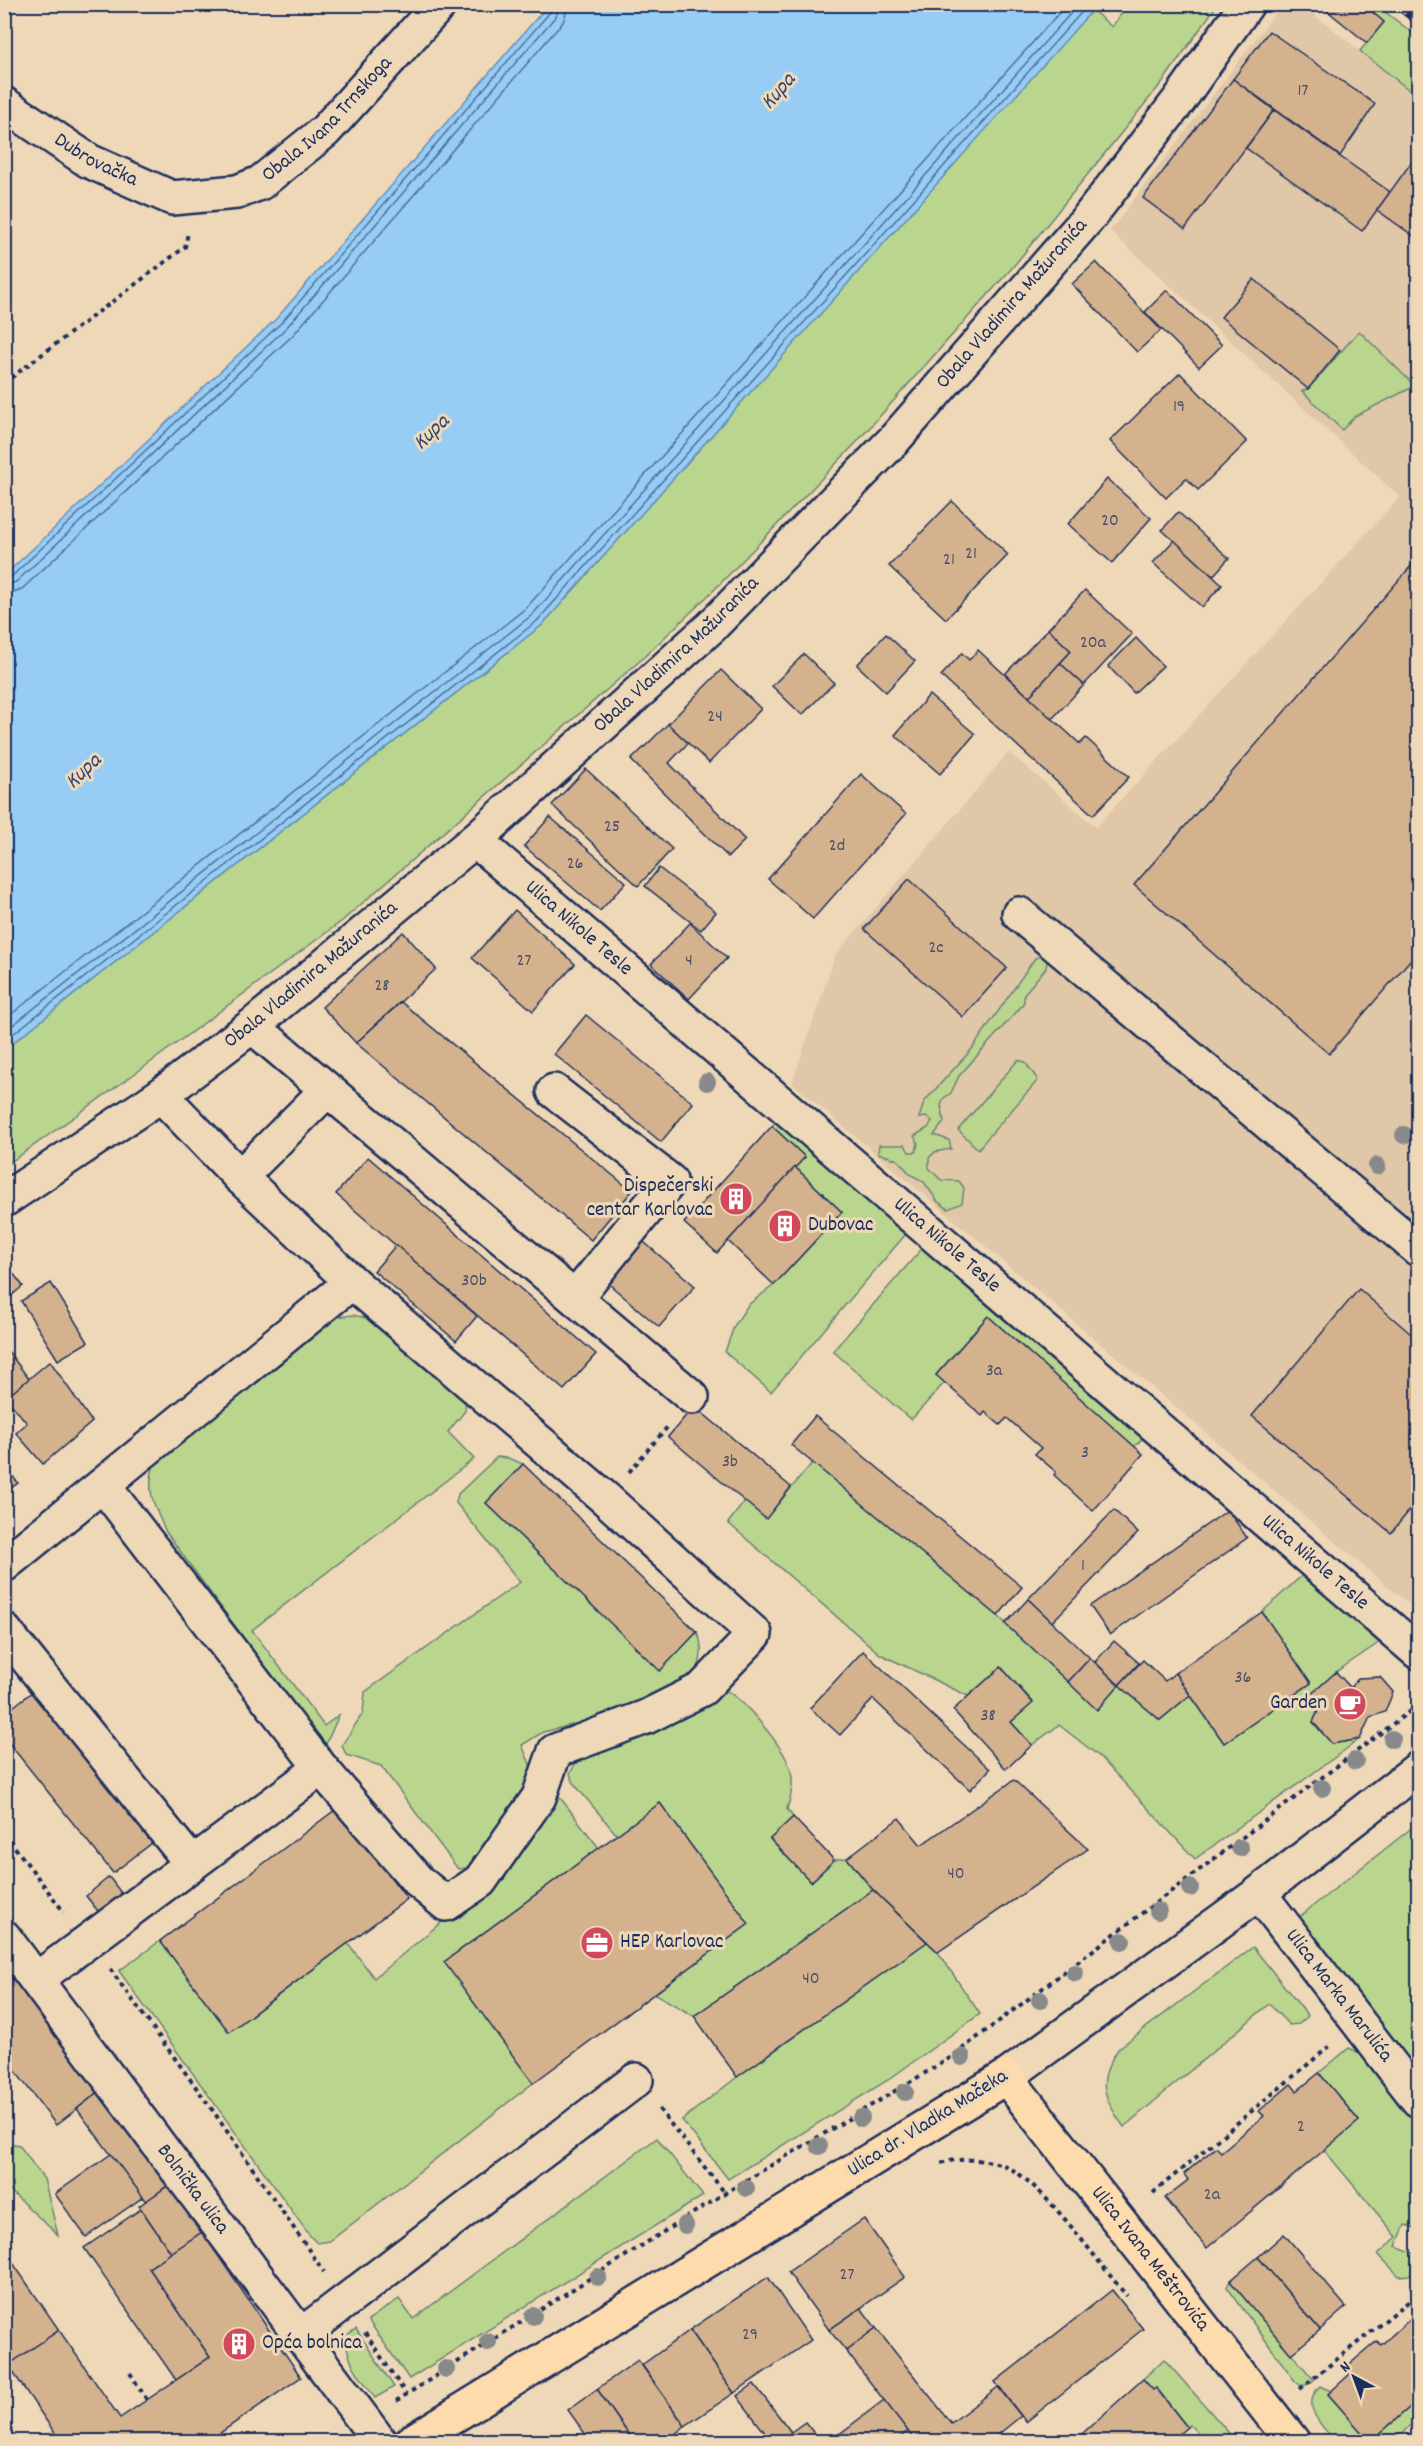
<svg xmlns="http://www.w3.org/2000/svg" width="1423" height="2446" font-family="Dekko,sans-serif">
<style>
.built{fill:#dfc7a8}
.green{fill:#bad58d;stroke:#6a8276;stroke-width:1.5}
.water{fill:#97cdf5;stroke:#658eb9;stroke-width:1.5}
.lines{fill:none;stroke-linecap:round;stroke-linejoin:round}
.shore{stroke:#4d6e9a;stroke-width:1.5}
.building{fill:#d5b28e;stroke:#1b2f5e;stroke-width:1.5}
.minor-casing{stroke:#1b2f5e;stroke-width:38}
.major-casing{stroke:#1b2f5e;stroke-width:38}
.path{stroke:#1b2f5e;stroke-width:4;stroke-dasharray:4.5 4.5;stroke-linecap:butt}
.minor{stroke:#efd8b7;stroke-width:33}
.major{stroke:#fedbac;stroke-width:33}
.rail-casing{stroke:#1b2f5e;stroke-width:7}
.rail{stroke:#efd8b7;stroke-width:4.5;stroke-dasharray:14;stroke-linecap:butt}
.tree{fill:#88898a}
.labels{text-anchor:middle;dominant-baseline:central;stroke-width:6;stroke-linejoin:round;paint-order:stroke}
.number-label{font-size:18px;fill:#4a506a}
.street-label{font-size:21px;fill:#1b2f5e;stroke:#efd8b7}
.poi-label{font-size:21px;fill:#1b2f5e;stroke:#efd8b7;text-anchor:start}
.water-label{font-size:22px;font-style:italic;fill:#2e4775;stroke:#efd8b7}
</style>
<rect width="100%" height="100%" fill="#efd8b7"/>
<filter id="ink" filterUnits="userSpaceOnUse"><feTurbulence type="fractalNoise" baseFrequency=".0167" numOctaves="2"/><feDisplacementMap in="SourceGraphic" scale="12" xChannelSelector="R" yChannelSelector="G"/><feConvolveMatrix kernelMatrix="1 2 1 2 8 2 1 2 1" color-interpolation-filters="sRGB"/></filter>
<g filter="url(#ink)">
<!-- built -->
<polygon class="built" points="1281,5 1302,5 1418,97 1418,1612 792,1083 835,956 1009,752 1096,827 1400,497 1110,231"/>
<!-- green -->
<g class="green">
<polygon points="1127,5 1217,5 1164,80 1012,268 855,444 715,589 642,659 342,921 147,1065 5,1166 5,1049 542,625 1092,10 1112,27"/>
<polygon points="1363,5 1376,5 1418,37 1418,97 1360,51 1384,22"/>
<polygon points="1359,331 1415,386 1355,416 1342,430 1302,391 1308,389"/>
<polygon points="1043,955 1047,961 1046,968 1024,994 1024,1002 1019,1009 959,1076 951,1093 944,1098 941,1105 944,1122 934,1135 949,1140 951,1149 935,1152 929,1158 929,1168 941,1180 959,1181 964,1188 962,1203 948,1209 938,1202 924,1182 910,1174 898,1160 878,1153 879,1145 905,1145 909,1152 916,1152 918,1143 914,1136 928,1128 932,1121 927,1117 919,1118 924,1102 972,1049 1035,958"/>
<polygon points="1018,1060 1025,1062 1038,1080 978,1149 958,1130"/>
<polygon points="778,1119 906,1234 771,1392 725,1352 734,1326 748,1305 774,1285 842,1212 795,1167 805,1157 772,1126"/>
<polygon points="925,1245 1144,1437 1134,1447 988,1316 936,1375 945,1382 911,1420 833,1351"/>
<path d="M353 1315 375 1320 466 1398 465 1411 448 1432 474 1459 252 1630 324 1726 339 1715 326 1744 320 1742 166 1532C152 1502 145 1489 156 1457L329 1318Z"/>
<path d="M497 1457 508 1458 523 1464 486 1503 660 1670 697 1632C704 1646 701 1659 697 1674L636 1706 622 1707 617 1714 543 1732 522 1745 535 1776 530 1785 467 1868 458 1869 381 1766 346 1755 342 1745 363 1713 365 1692 520 1582 456 1503 458 1494Z"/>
<polygon points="813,1462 998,1616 1097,1709 1119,1685 1160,1720 1190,1695 1224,1743 1311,1683 1262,1612 1308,1570 1383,1640 1336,1672 1307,1698 1318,1711 1313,1722 1332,1744 1360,1739 1195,1859 1100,1757 1059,1725 1032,1745 1011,1722 1033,1702 1001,1667 968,1696 880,1654 728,1523 745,1501 766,1518"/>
<path d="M721 1688C742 1696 787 1750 791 1772 794 1784 791 1797 787 1809L793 1817 770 1839 811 1882 834 1860 847 1858 873 1890 694 2016 655 1994 748 1923 660 1803 617 1835 575 1785 570 1774 575 1764 682 1713Z"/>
<polygon points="549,1783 599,1848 533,2083 330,2241 317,2243 310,2236 119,1971 160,1941 229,2032 348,1943 374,1978 467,1901"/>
<polygon points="1418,1823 1418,2072 1404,2068 1299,1929 1299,1917"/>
<polygon points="927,1942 938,1952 980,2014 888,2080 728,2179 682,2120 737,2077"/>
<path d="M1253 1947 1308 2016 1299 2024 1289 2025 1269 2004 1124 2127C1102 2097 1096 2080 1119 2048Z"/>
<polygon points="1349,2048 1360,2053 1418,2123 1418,2229 1405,2225 1396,2246 1418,2255 1418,2268 1409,2275 1399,2276 1378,2254 1397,2237 1324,2150 1359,2121 1319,2073"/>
<polygon points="657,2138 703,2196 409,2379 368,2320 399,2299 413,2319"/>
<polygon points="5,2142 19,2145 44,2179 58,2235 5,2186"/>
<polygon points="1230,2281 1314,2380 1309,2384 1301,2386 1295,2381 1227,2287"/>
<path d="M356 2329 394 2387 375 2398C362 2378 344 2361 347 2335Z"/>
<polygon points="1164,2359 1236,2441 1205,2441 1190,2425 1187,2427 1157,2388 1153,2390 1143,2379"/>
<path d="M1320 2386 1331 2391 1328 2394 1370 2441H1334C1321 2424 1300 2406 1320 2386Z"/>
<polygon points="1418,2400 1418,2417 1395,2441 1372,2441"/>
</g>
<!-- water -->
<polygon class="water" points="548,5 1097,5 542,625 5,1049 5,575 276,319"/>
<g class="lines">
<!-- shore -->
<g class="shore">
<polyline points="4,579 11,577 281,323 551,11 552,4"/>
<polyline points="4,586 16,582 286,328 556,16 560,4"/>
<polyline points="4,595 22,589 293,335 563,22 569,4"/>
<polyline points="4,1020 526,608 1067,4"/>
<polyline points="4,1032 532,615 1079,4"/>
<polyline points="4,1041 537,621 1089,4"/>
</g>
</g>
<!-- building -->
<g class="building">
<polygon points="1319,4 1363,4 1384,22 1367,43"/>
<polygon points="1269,31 1375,104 1340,156 1233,79"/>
<polygon points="1233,79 1274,110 1185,229 1143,198"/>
<polygon points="1274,110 1390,192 1362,231 1246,148"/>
<polygon points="1418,153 1418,239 1377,210"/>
<polygon points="1096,262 1161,330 1137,352 1072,284"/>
<polygon points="1254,279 1340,350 1308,389 1221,317"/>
<polygon points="1167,290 1222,345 1199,367 1145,312"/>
<polygon points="1180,373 1247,442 1198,490 1186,478 1166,498 1110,441"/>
<polygon points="1107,479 1151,518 1112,563 1068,524"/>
<polygon points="952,501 1008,555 946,619 889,566"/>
<polygon points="1178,512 1229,558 1213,576 1162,530"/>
<polygon points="1174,540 1222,585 1202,607 1153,563"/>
<polygon points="1418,558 1418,951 1329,1054 1134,885"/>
<polygon points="1085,590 1132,634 1084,685 1060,663 1071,651 1048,629"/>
<polygon points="1048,629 1071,651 1029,697 1005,674"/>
<polygon points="886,634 915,661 886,692 857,665"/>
<polygon points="1136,638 1163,666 1134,693 1108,666"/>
<polygon points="978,650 1080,744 1086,738 1129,777 1093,815 941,676 962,653 969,660"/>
<polygon points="804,654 834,683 802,715 772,686"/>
<polygon points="1060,663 1084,685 1052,719 1029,697"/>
<polygon points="721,670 761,709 709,763 668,724"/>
<polygon points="929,695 975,734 940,774 895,735"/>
<polygon points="668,724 688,743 669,763 745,840 728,857 631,760"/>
<polygon points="586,769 672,849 638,886 552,805"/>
<polygon points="861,774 906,814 813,919 768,879"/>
<polygon points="550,817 626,882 600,911 524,846"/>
<polygon points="659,868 716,912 701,930 645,886"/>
<polygon points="909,879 1007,968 963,1017 864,929"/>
<polygon points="515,910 575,964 533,1011 472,958"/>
<polygon points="690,923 727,958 689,999 651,964"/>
<polygon points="403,932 436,969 356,1043 322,1007"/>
<polygon points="401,1002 632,1191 591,1240 356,1043"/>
<polygon points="586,1015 693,1103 661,1142 554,1054"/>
<polygon points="772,1126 805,1157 717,1253 684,1223"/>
<polygon points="368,1157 596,1354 564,1390 336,1194"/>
<polygon points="795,1167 842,1212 774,1285 728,1241"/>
<polygon points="638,1237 695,1286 659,1327 603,1279"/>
<polygon points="396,1245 477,1316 456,1341 374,1271"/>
<polygon points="4,1262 23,1286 4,1302"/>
<polygon points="51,1283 88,1342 58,1360 21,1301"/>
<polygon points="1359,1289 1418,1340 1418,1500 1391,1533 1252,1416"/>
<polygon points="988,1316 1143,1454 1093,1511 1054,1475 1056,1472 1035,1454 1041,1448 1007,1418 1000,1425 985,1412 982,1416 936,1375"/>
<polygon points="4,1346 29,1379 6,1398 4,1396"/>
<polygon points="50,1361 92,1422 43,1464 16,1433 27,1423 6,1398"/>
<polygon points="694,1406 791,1487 766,1519 668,1437"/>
<polygon points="815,1416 1022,1587 998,1616 791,1445"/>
<polygon points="523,1464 697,1632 660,1671 486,1503"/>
<polygon points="4,1465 18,1483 4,1493"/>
<polygon points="1114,1510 1138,1533 1052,1622 1028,1599"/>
<polygon points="1228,1510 1247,1538 1110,1635 1090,1606"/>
<polygon points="1028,1599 1090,1658 1068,1682 1005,1624"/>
<polygon points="1262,1612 1311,1683 1224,1743 1175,1673"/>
<polygon points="1114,1641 1139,1663 1119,1685 1095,1662"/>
<polygon points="863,1651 990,1769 970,1790 873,1699 840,1735 810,1708"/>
<polygon points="1090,1658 1119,1685 1097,1710 1068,1682"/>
<polygon points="1143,1660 1165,1681 1175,1673 1190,1695 1160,1720 1119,1685"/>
<polygon points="1001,1667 1033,1703 1011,1722 1032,1745 1006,1769 953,1710"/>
<polygon points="1336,1672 1351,1688 1358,1678 1380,1677 1393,1692 1385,1712 1370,1717 1360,1739 1332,1744 1313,1722 1318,1711 1307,1698"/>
<polygon points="32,1692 152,1843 113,1873 4,1737 4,1714"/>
<polygon points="1014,1780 1088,1849 938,1952 873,1890 847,1858 899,1818 921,1845"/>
<polygon points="660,1803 749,1924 533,2083 444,1962"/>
<polygon points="339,1807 407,1899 229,2032 160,1941"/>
<polygon points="793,1817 834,1860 811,1882 770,1839"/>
<polygon points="109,1877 125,1898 102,1916 86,1896"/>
<polygon points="873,1890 927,1942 737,2077 694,2016"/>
<polygon points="4,1963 100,2091 56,2125 4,2056"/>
<polygon points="1319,2073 1359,2121 1207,2248 1165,2198 1188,2180 1184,2174 1216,2147 1221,2152 1264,2116 1259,2111 1291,2084 1297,2091"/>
<polygon points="100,2091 168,2185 146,2202 77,2109"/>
<polygon points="111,2154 143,2197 86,2237 55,2194"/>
<polygon points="169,2185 202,2232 171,2253 139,2206"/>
<polygon points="141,2209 171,2253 149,2268 210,2357 176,2380 84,2248"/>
<polygon points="864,2219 905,2277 829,2330 788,2272"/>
<polygon points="202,2232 301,2377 207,2442 61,2442 8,2365 59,2330 120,2418 210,2357 149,2268"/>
<polygon points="1284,2234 1346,2307 1320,2330 1258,2257"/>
<polygon points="4,2250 59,2330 8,2365 4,2359"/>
<polygon points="1258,2257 1320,2330 1291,2354 1230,2281"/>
<polygon points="768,2277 811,2340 734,2393 690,2330"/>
<polygon points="1112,2290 1143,2329 1026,2422 995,2382"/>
<polygon points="861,2308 876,2328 846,2351 829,2330"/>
<polygon points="1418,2312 1418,2400 1370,2442 1328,2394 1350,2374 1345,2368 1377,2341 1381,2345"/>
<polygon points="876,2328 951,2423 998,2387 1021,2416 989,2442 916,2442 846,2351"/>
<polygon points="690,2330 734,2393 685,2426 642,2365"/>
<polygon points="638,2360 685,2426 674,2435 678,2442 634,2442 597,2389"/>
<polygon points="1143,2379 1153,2390 1156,2388 1187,2427 1170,2442 1073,2442"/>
<polygon points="754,2384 791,2432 779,2442 772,2442 737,2396"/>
<polygon points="597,2389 634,2442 591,2442 568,2410"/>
<polygon points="884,2400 908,2431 894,2442 829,2442"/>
<polygon points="805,2422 821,2442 779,2442 791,2432"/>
</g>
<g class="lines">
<!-- minor casing -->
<g class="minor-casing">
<g id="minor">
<path id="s1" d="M4 104 89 161 172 198 237 192 260 183 325 131 440 4"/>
<path id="s2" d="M475 840 1418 1652"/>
<polyline points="1019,914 1418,1249"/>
<polyline points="252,1026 692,1397"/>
<polyline points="554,1091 670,1181 575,1298"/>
<polyline points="161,1095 240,1177 327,1090"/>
<polyline points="240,1177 352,1282 606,1499 755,1634 702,1689 646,1717 555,1751 539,1797 480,1881 446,1904 418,1881 321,1768"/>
<path id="s3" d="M4 1200 161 1095 252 1026 475 840 711 627 893 441 1090 216 1180 99 1247 4"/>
<polyline points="4,1565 352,1282"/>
<polyline points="4,1630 192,1864 321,1768 103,1485"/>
<path id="s4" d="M1259 1893 1418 2100"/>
<path id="s5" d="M4 1937 380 2442"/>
<polyline points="37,1979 192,1864"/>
<polyline points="1006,2077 1259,1893 1418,1769"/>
<polyline points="301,2335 636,2080"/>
</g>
</g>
<!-- major casing -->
<g class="major-casing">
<g id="major">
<path id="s6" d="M411 2442 1006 2077 1293 2442"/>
</g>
</g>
<!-- path -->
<g class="path">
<polyline points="4,383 185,247 188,233"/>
<polyline points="629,1472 669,1425"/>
<polyline points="4,1833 64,1912"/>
<polyline points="110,1969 211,2108 324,2272"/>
<polyline points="659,2109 725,2193"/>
<path d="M941 2163C959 2157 997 2159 1013 2170 1052 2195 1095 2259 1127 2296"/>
<polyline points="1153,2193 1330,2046"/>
<polyline points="365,2333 406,2394"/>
<polyline points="130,2373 147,2400"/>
<polyline points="1300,2389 1418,2294"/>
<polyline points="396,2401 725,2193 950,2058 1418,1705"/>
</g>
<!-- minor -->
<use href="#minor" class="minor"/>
<!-- major -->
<use href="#major" class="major"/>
<!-- rail casing -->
<g class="rail-casing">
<polyline id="rail" points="1395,4 1418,23"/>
</g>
<!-- rail -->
<use href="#rail" class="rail"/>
</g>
<!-- trees -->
<g class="tree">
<circle cx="707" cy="1082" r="9"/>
<circle cx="1404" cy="1135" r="9"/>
<circle cx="1377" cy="1166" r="9"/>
<circle cx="1392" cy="1739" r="9"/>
<circle cx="1355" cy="1761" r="9"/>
<circle cx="1322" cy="1788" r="9"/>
<circle cx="1240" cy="1848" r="9"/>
<circle cx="1190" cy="1888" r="9"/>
<circle cx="1158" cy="1911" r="9"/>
<circle cx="1122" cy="1941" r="9"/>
<circle cx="1075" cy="1973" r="9"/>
<circle cx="1040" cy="2000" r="9"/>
<circle cx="962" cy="2057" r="9"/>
<circle cx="905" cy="2092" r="9"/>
<circle cx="861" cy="2118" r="9"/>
<circle cx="819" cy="2146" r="9"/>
<circle cx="746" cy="2188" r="9"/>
<circle cx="685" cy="2225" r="9"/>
<circle cx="598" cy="2277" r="9"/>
<circle cx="533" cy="2316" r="9"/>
<circle cx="488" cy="2342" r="9"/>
<circle cx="446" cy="2369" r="9"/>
</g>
</g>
<!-- icons -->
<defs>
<g id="building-disc" transform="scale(1.725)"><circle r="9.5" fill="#d1495b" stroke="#efd8b7"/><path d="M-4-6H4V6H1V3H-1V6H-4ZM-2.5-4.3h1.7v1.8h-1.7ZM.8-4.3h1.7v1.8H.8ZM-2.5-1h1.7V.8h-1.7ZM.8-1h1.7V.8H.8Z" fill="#fff"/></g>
<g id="cafe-disc" transform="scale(1.725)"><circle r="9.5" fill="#d1495b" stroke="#efd8b7"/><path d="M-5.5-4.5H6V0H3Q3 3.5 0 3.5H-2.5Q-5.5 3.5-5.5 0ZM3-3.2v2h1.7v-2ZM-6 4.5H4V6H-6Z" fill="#fff"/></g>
<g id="office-disc" transform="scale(1.725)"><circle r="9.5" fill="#d1495b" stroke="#efd8b7"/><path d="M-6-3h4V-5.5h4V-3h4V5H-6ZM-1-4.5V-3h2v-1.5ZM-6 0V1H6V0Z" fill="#fff"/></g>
</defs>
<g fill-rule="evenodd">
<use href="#building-disc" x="736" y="1199"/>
<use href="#building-disc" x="785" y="1226"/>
<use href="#cafe-disc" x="1350" y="1704"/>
<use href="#office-disc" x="597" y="1943"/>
<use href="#building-disc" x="239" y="2344"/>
</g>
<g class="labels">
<!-- number labels -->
<g class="number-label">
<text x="1303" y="91">17</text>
<text x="1179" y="407">19</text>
<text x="1110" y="521">20</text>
<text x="971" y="554">21</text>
<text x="949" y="560">21</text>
<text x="1093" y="643">20a</text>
<text x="715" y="717">24</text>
<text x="612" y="827">25</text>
<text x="837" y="846">2d</text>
<text x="575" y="864">26</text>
<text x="936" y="948">2c</text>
<text x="524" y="961">27</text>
<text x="689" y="961">4</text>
<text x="382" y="986">28</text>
<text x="474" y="1281">30b</text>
<text x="994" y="1371">3a</text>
<text x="1085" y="1453">3</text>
<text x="730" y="1462">3b</text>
<text x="1083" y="1566">1</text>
<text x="1243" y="1678">36</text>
<text x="988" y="1716">38</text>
<text x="956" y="1874">40</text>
<text x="811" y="1979">40</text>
<text x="1301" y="2127">2</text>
<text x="1212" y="2195">2a</text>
<text x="847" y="2275">27</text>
<text x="750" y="2335">29</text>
</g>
<!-- street labels -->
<g class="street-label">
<text stroke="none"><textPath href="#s1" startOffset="376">Obala Ivana Trnskoga</textPath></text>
<text stroke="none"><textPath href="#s1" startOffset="108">Dubrovačka</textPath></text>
<text stroke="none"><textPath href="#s3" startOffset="1353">Obala Vladimira Mažuranića</textPath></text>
<text stroke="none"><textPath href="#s3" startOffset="867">Obala Vladimira Mažuranića</textPath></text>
<text stroke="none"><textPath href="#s2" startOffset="136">Ulica Nikole Tesle</textPath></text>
<text stroke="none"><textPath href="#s3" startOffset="381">Obala Vladimira Mažuranića</textPath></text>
<text stroke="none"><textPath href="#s2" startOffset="622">Ulica Nikole Tesle</textPath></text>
<text stroke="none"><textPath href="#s2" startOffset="1108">Ulica Nikole Tesle</textPath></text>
<text stroke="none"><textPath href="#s4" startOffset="130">Ulica Marka Marulića</textPath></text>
<text transform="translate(928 2124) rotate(-32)">Ulica dr. Vladka Mačeka</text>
<text stroke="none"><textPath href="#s5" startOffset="315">Bolnička ulica</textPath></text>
<text stroke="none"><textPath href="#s6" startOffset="930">Ulica Ivana Meštrovića</textPath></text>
</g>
<!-- poi labels -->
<g class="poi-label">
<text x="713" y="1187" text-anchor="end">Dispečerski<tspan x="713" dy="24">centar Karlovac</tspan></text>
<text x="808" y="1226">Dubovac</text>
<text x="1327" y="1704" text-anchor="end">Garden</text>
<text x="620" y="1943">HEP Karlovac</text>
<text x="262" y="2344">Opća bolnica</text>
</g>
<!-- water labels -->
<g class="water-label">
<text transform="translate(779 92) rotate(-49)">Kupa</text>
<text transform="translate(432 433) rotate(-44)">Kupa</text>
<text transform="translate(84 772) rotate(-44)">Kupa</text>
</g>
</g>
<!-- margin -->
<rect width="1423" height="2446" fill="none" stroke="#efd8b7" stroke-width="24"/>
<rect x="12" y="12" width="1399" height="2422" fill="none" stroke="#1b2f5e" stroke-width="2" filter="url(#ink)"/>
<!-- north arrow -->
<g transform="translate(1354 2377) rotate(319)" stroke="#efd8b7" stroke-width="4.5" paint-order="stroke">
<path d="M0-4.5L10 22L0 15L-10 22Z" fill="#1b2f5e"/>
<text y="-9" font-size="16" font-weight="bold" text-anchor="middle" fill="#1b2f5e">N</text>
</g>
</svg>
